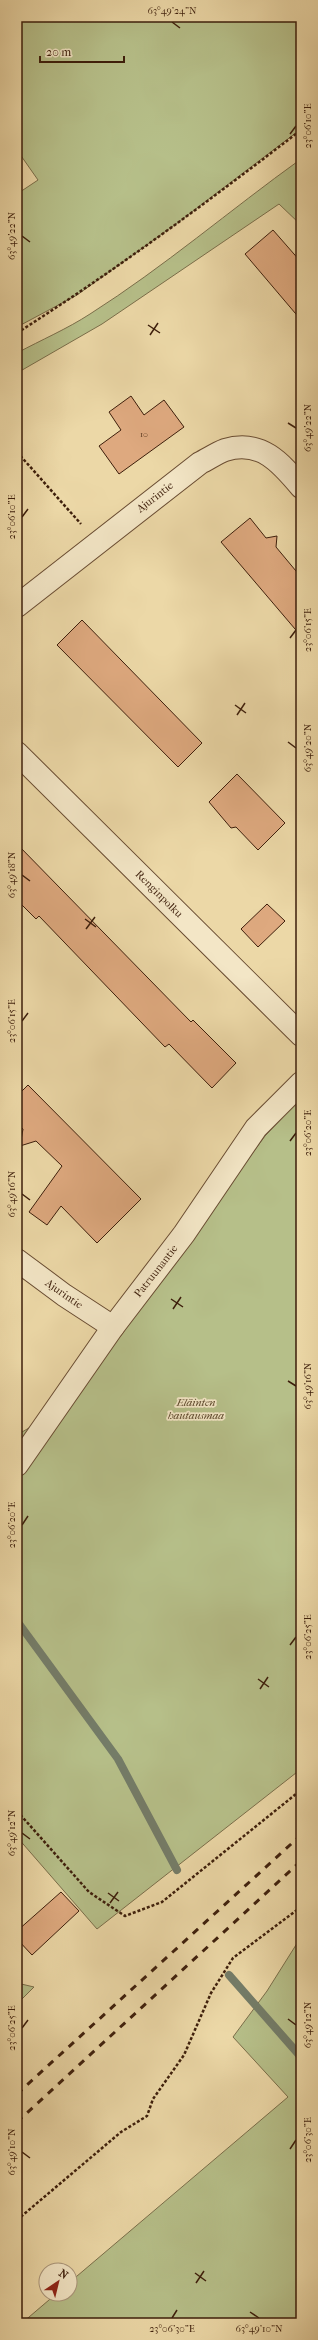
<svg xmlns="http://www.w3.org/2000/svg" width="318" height="2340" font-family="'IM FELL French Canon',serif">
<style>
.green{fill:#b6bf89;stroke:#7a6e4a}
.lines{fill:none;stroke-linecap:round;stroke-linejoin:round}
.stream{stroke:#747c68;stroke-width:8}
.building{fill:#dea97f;stroke:#3d1e0b}
.street-casing{stroke:#694c32;stroke-width:24}
.path{stroke:#3d1e0b;stroke-width:2.5;stroke-dasharray:3 2;stroke-linecap:butt}
.street{stroke:#f3e6c6;stroke-width:22}
.rail{stroke:#3d1e0b;stroke-width:3;stroke-dasharray:7 7;stroke-linecap:butt}
.ticks{fill:none;stroke:#3d1e0b;stroke-width:1.5}
.labels{text-anchor:middle;dominant-baseline:central;stroke-width:3.5;stroke-linejoin:round;paint-order:stroke}
.number-label{font-size:9px;fill:#654128}
.street-label{font-size:11px;fill:#3d1e0b;stroke:#f3e6c6}
.park-label{font-size:11px;font-style:italic;fill:#5b462a;stroke:#f3e6c6}
.neatline{fill:none;stroke:#3d1e0b;stroke-width:1.5}
.ticks-label{font-size:10px;text-anchor:middle;fill:#3d1e0b}
</style>
<rect width="100%" height="100%" fill="#ecd8a7"/>
<filter id="stains"><feTurbulence type="fractalNoise" baseFrequency=".005" numOctaves="4"/><feColorMatrix values="0 0 0 0 .2 0 0 0 0 .09 0 0 0 0 .02 0 0 0 .5 -.17"/></filter>
<radialGradient id="worn" r=".72"><stop offset=".6" stop-color="#630" stop-opacity="0"/><stop offset="1" stop-color="#630" stop-opacity=".3"/></radialGradient>
<!-- green -->
<g class="green">
<polygon points="17,17 301,17 301,129 176,224 77,295 17,327 17,194 38,180 17,150"/>
<path d="M301 159V225L279 204 102 324 17 373V353C41 340 67 329 90 314 164 267 230 210 301 159Z"/>
<polygon points="301,1098 301,1769 97,1929 17,1837 17,1435 39,1422 120,1333 265,1136"/>
<polygon points="301,1937 301,2323 22,2323 56,2294 70,2294 70,2282 288,2097 233,2037 267,1991"/>
<polygon points="17,1983 34,1987 17,2004"/>
</g>
<g class="lines">
<!-- stream -->
<g class="stream">
<polyline points="17,1621 118,1759 177,1870"/>
<polyline points="229,1975 301,2057"/>
</g>
</g>
<!-- building -->
<g class="building">
<polygon points="273,230 301,262 301,320 245,254"/>
<polygon points="131,396 144,415 164,400 184,427 119,474 99,446 121,430 109,412"/>
<polygon points="250,518 266,538 277,536 276,547 301,577 301,636 221,542"/>
<polygon points="82,620 202,743 178,767 57,645"/>
<polygon points="237,774 285,823 258,850 236,827 231,828 209,802"/>
<polygon points="17,844 191,1022 193,1020 236,1063 212,1088 169,1044 165,1047 39,916 36,919 17,900"/>
<polygon points="267,904 285,921 258,947 241,929"/>
<polygon points="28,1085 141,1199 97,1243 61,1206 47,1225 29,1212 62,1166 36,1141 20,1146 23,1129 17,1124 17,1096"/>
<polygon points="61,1892 79,1911 32,1955 17,1939 17,1931"/>
</g>
<g class="lines">
<!-- street casing -->
<g class="street-casing">
<g id="street">
<path d="M17 606 200 463C208 459 217 453 225 450 261 439 281 463 301 487"/>
<polyline points="17,753 301,1035"/>
<polyline points="17,1260 64,1295 113,1327"/>
<polyline points="17,1465 113,1327 184,1234 256,1128 301,1083"/>
</g>
</g>
<!-- path -->
<g class="path">
<path d="M17 333C116 270 209 201 301 130"/>
<polyline points="17,452 81,524"/>
<polyline points="17,1811 89,1892 125,1916 162,1902 301,1790"/>
<polyline points="17,2220 121,2132 147,2116 153,2099 184,2055 211,1993 233,1958 301,1907"/>
</g>
<!-- street -->
<use href="#street" class="street"/>
<!-- rail -->
<g class="rail">
<polyline points="17,2094 301,1835"/>
<polyline points="17,2122 301,1861"/>
</g>
</g>
<!-- ticks -->
<path class="ticks" d="M172 22 180 28M290 134 296 126M22 236 30 242M148 325 160 333M150 335 158 323M288 423 296 428M22 517 28 509M290 638 296 630M235 705 246 713M237 715 245 703M288 742 296 748M22 875 30 881M85 919 96 927M86 929 95 917M22 1021 28 1013M290 1141 296 1133M22 1194 30 1200M171 1299 183 1307M173 1309 181 1297M288 1381 296 1386M22 1525 28 1516M290 1645 296 1637M258 1679 269 1687M260 1689 268 1677M22 1833 30 1839M108 1893 119 1901M110 1903 118 1892M288 2019 296 2025M22 2028 28 2020M290 2149 296 2140M22 2152 30 2158M195 2273 206 2281M196 2283 204 2271M250 2312 259 2318M172 2318 177 2310"/>
<g class="labels">
<!-- number labels -->
<g class="number-label">
<text x="144" y="434">10</text>
</g>
<!-- street labels -->
<g class="street-label">
<text transform="translate(155 497) rotate(-38)">Ajurintie</text>
<text transform="translate(159 894) rotate(45)">Renginpolku</text>
<text transform="translate(156 1271) rotate(-52)">Patruunantie</text>
<text transform="translate(64 1294) rotate(35)">Ajurintie</text>
</g>
<!-- park labels -->
<g class="park-label">
<text x="196" y="1402">Eläinten<tspan x="196" dy="13">hautausmaa</tspan></text>
</g>
</g>
<!-- margin -->
<rect width="318" height="2340" fill="none" stroke="#ecd8a7" stroke-width="44"/>
<!-- north arrow -->
<g transform="translate(58 2282) rotate(35)"><circle r="19" fill="#f3e6c6" stroke="#aa967b"/>
<path d="M0-3L7 15L0 10L-7 15Z" fill="#8f2418"/>
<text y="-6" font-size="11" font-weight="bold" text-anchor="middle" fill="#3d1e0b">N</text>
</g>
<!-- scale -->
<path d="M40 56v6h84v-6" fill="none" stroke="#3d1e0b" stroke-width="2"/>
<text x="46" y="56" font-size="12" fill="#3d1e0b" stroke="#f3e6c6" stroke-width="3" paint-order="stroke">20 m</text>
<rect x="22" y="22" width="274" height="2296" class="neatline"/>
<g class="ticks-label">
<text x="172" y="14">63°49'24"N</text>
<text transform="translate(307 126) rotate(-90)" y="4">23°06'10"E</text>
<text transform="translate(11 236) rotate(-90)" y="4">63°49'22"N</text>
<text transform="translate(307 428) rotate(-90)" y="4">63°49'22"N</text>
<text transform="translate(11 517) rotate(-90)" y="4">23°06'10"E</text>
<text transform="translate(307 630) rotate(-90)" y="4">23°06'15"E</text>
<text transform="translate(307 748) rotate(-90)" y="4">63°49'20"N</text>
<text transform="translate(11 875) rotate(-90)" y="4">63°49'18"N</text>
<text transform="translate(11 1021) rotate(-90)" y="4">23°06'15"E</text>
<text transform="translate(307 1133) rotate(-90)" y="4">23°06'20"E</text>
<text transform="translate(11 1194) rotate(-90)" y="4">63°49'16"N</text>
<text transform="translate(307 1386) rotate(-90)" y="4">63°49'16"N</text>
<text transform="translate(11 1525) rotate(-90)" y="4">23°06'20"E</text>
<text transform="translate(307 1637) rotate(-90)" y="4">23°06'25"E</text>
<text transform="translate(11 1833) rotate(-90)" y="4">63°49'12"N</text>
<text transform="translate(307 2025) rotate(-90)" y="4">63°49'12"N</text>
<text transform="translate(11 2028) rotate(-90)" y="4">23°06'25"E</text>
<text transform="translate(307 2140) rotate(-90)" y="4">23°06'30"E</text>
<text transform="translate(11 2152) rotate(-90)" y="4">63°49'10"N</text>
<text x="172" y="2332">23°06'30"E</text>
<text x="259" y="2332">63°49'10"N</text>
</g>
<rect width="100%" height="100%" filter="url(#stains)"/>
<rect width="100%" height="100%" fill="url(#worn)"/>
</svg>
